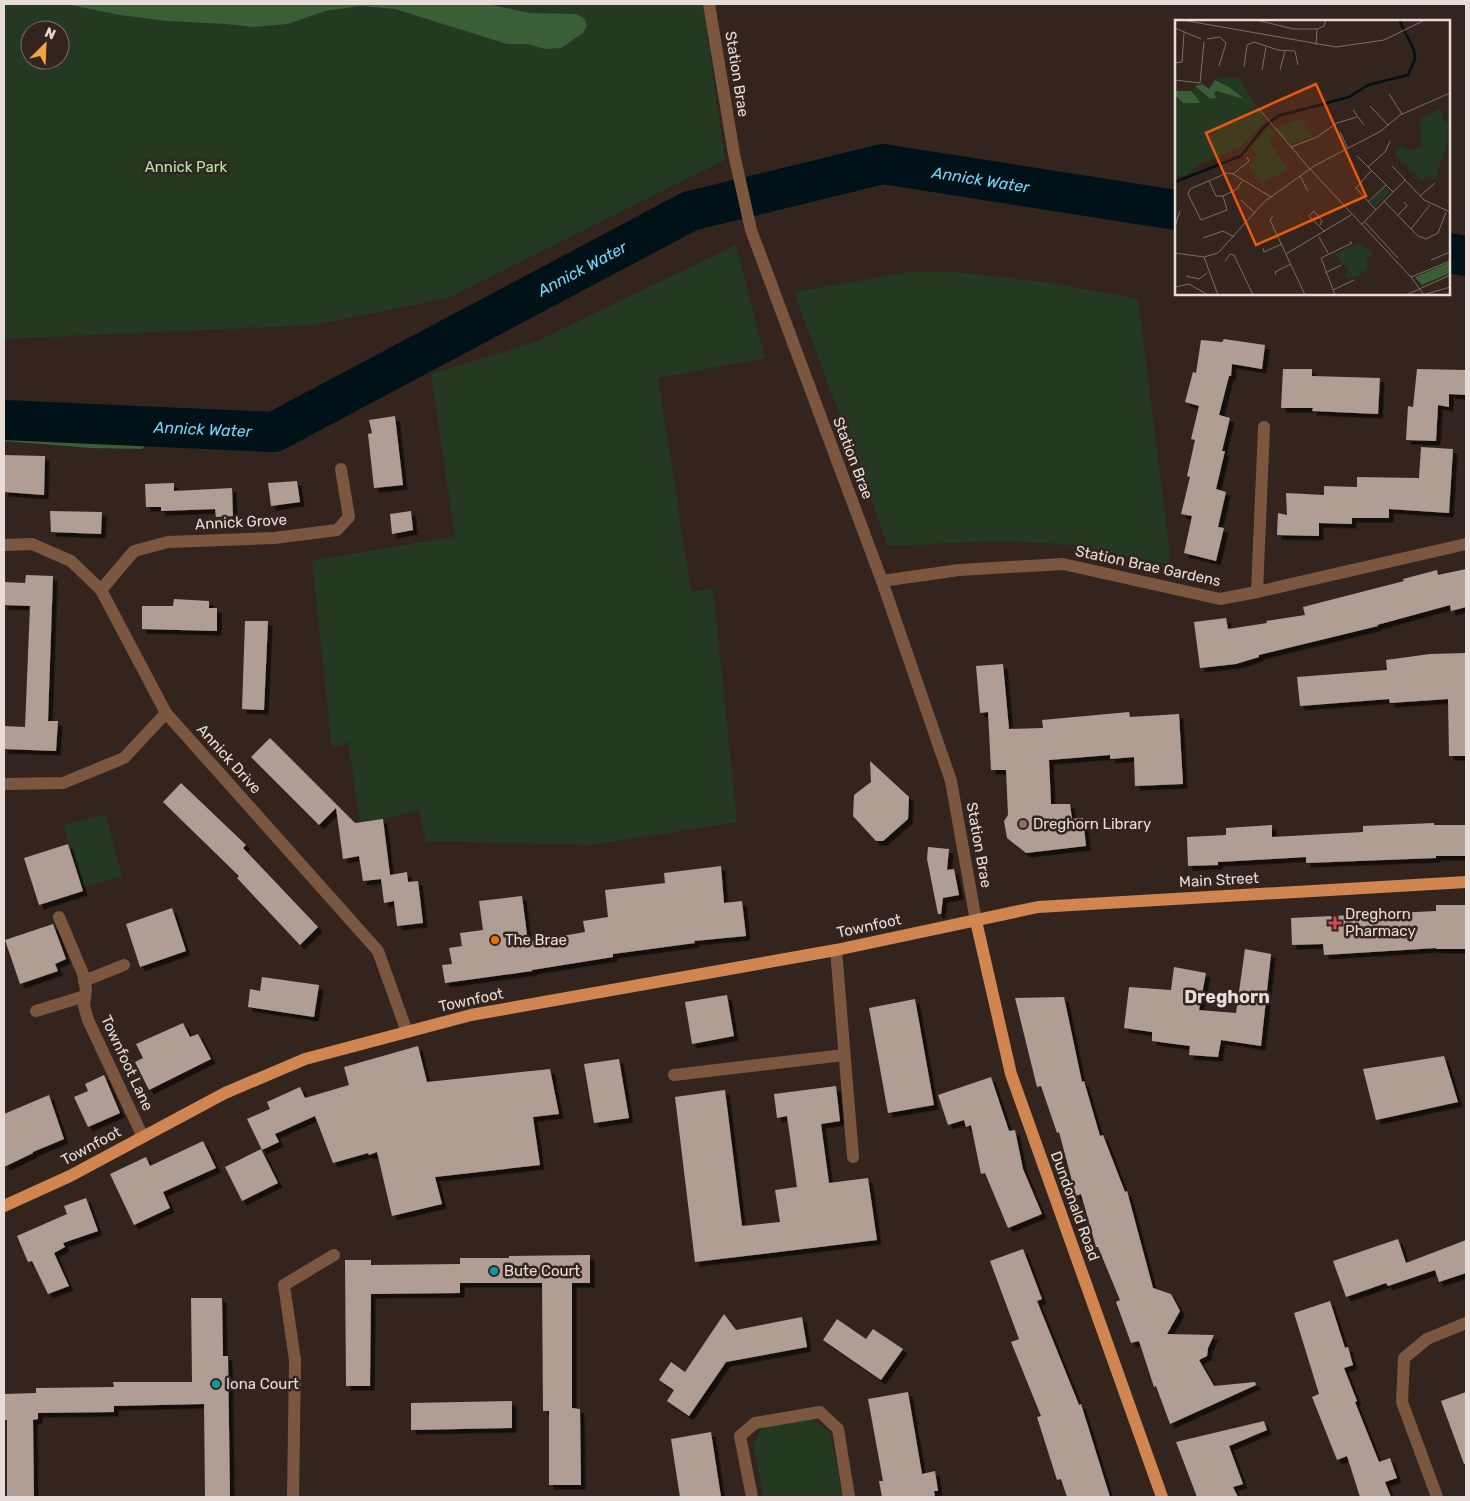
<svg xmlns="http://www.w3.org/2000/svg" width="1470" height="1501" font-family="Rubik,sans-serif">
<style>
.green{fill:#243822;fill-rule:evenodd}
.forest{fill:#3a5e36}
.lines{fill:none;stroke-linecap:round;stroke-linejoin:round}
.river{stroke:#001118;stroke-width:40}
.building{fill:#b09d94;filter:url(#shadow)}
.minor{stroke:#7c573f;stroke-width:12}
.major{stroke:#d18551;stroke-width:12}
.education-dot{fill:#8d6e63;stroke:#33241e;stroke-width:2}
.health-dot{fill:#e0444e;stroke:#33241e;stroke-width:2}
.food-dot{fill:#e8710a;stroke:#33241e;stroke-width:2}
.culture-dot{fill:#0f9aa8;stroke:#33241e;stroke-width:2}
.labels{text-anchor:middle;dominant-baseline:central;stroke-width:5;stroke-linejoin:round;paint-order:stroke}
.street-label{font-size:15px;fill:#e7dcd8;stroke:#33241e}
.park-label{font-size:15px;fill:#afeaa9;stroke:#33241e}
.poi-label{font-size:15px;fill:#e7dcd8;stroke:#33241e;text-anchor:start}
.water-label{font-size:16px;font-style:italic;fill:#72d8fa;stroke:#33241e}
.quarter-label{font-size:18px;font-weight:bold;fill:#e7dcd8;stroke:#33241e}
.inset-river{fill:none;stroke:#001118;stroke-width:2.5}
.inset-road{fill:none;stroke:#7b6e68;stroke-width:1}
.view{fill:#e8590c;fill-opacity:0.15;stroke:#e8590c;stroke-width:2.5}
.inset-edge{fill:none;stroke:#e7dcd8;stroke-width:2.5}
</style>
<defs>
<filter id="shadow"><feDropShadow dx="4.5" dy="4.5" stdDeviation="0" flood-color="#0009"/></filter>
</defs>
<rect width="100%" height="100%" fill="#33241e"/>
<!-- green -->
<g class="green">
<path d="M4 4H703L725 160 448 298 314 325 4 339ZM30 30H60V60H30Z"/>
<polygon points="736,245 765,358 658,378 691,591 713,589 737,822 592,845 426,841 419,810 361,825 348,743 332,747 312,561 455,536 431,374 535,342"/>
<polygon points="909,272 957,272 1046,282 1138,299 1171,565 1076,545 1000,541 888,546 794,292"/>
<polygon points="105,814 122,876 81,888 64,825"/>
<polygon points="813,1419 830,1432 843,1497 763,1497 753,1445 761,1427"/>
</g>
<!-- forest -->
<g class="forest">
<polygon points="65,4 488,4 530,13 576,14 584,18 587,26 583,33 561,48 545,49 528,44 507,44 395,9 361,6 325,11 288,24 253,27 226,24 167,21 120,15"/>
<polygon points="147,415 169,417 142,449 91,448 4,441 4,420 55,422 101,418 121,425"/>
</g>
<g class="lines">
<!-- river -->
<g class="river">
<polyline points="1449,253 1466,256"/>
<path id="s1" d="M4 420 274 432 690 211 883 164 1176 210"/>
</g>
</g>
<!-- building -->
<g class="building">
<polygon points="1224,339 1265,345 1262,369 1232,364 1231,376 1229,376 1219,415 1230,418 1222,451 1225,451 1216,489 1226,492 1218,527 1224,528 1216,561 1184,553 1192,516 1181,514 1190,477 1187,476 1195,440 1191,439 1199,406 1185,402 1193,372 1196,373 1201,340 1222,342"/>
<polygon points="1283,369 1312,369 1312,376 1380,378 1378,414 1312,411 1313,408 1281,408"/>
<polygon points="1417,369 1466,370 1466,395 1449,394 1449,407 1438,405 1436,441 1406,440 1408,406 1413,407"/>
<polygon points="395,416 403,485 374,488 368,434 372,433 369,420"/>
<polygon points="1421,447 1453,449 1449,513 1389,509 1389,518 1352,518 1352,524 1319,523 1319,536 1277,535 1278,513 1287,515 1286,493 1324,495 1324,486 1357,487 1357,477 1419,478"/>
<polygon points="4,455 45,456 44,495 4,492"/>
<polygon points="297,481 300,502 271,506 268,483"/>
<polygon points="174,483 174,491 232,488 233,516 216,517 215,509 161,511 161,507 146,507 145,484"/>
<polygon points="50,511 102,512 101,534 51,532"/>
<polygon points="411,511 413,530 392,534 390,514"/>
<polygon points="1466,569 1466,607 1451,611 1450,605 1377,625 1378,626 1259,655 1259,657 1236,664 1200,668 1194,622 1226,618 1228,629 1267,623 1266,621 1305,615 1303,607 1404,581 1403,579 1437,570 1438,575"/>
<polygon points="26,575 53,576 48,721 58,721 56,751 4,749 4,726 25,727 30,606 4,605 4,582 25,583"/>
<polygon points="174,599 209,601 209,608 217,608 217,631 142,629 142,606 173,606"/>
<polygon points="245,621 268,621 264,710 242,709"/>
<polygon points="1466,653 1466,756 1449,756 1448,699 1390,703 1389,699 1300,706 1297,677 1387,670 1386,660 1430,654"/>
<polygon points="1003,664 1009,729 1043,728 1042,720 1129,712 1130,717 1179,714 1183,784 1135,786 1134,757 1110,759 1110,755 1049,760 1051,804 1070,804 1072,819 1083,818 1086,846 1026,853 1007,838 1004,821 1008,815 1006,770 991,770 988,712 980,713 976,666"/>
<polygon points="270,738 355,823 383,819 390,875 407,872 408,882 418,881 423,923 397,926 394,901 384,903 381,879 363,881 359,856 343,859 336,808 319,825 251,757"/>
<polygon points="870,761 909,797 908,819 883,841 876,841 853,816 854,795 871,782"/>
<polygon points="181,783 246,845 243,848 318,927 300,945 237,878 239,876 163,802"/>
<polygon points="1434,823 1434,825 1466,825 1466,856 1436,856 1436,858 1306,863 1306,857 1218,862 1218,865 1188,866 1187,837 1226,835 1226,828 1272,825 1272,837 1363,832 1363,826"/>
<polygon points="68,844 83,891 39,905 24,858"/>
<polygon points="928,847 949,849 947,870 954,869 959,895 943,898 941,914 938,914 927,859"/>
<polygon points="721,866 724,903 742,901 746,936 694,941 695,943 613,954 613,957 532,970 532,971 445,983 442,965 452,964 449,948 462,946 460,933 483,930 479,901 522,896 528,942 585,932 583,921 608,917 605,890 665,883 664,873"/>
<polygon points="1436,905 1466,905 1466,949 1436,949 1436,948 1324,955 1323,944 1292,945 1291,918 1436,911"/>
<polygon points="172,908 186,951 140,967 126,924"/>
<polygon points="53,924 66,959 55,964 58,971 20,984 5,940"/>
<polygon points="1245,949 1271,954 1261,1046 1221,1040 1218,1057 1189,1055 1190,1046 1152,1041 1152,1032 1124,1028 1129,987 1171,990 1174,967 1206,973 1199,1010 1236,1013"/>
<polygon points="262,977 319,985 314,1017 248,1007 250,989 260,991"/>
<polygon points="727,995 734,1036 692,1044 685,1002"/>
<polygon points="1064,997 1082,1082 1084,1081 1100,1136 1103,1135 1125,1192 1127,1191 1153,1288 1171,1294 1180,1311 1167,1334 1214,1335 1208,1348 1207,1356 1199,1360 1214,1386 1255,1382 1256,1385 1170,1424 1156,1386 1154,1387 1139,1341 1131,1343 1116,1302 1120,1300 1098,1247 1096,1247 1081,1194 1076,1196 1059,1132 1057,1133 1041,1086 1037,1087 1015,998"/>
<polygon points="915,999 934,1105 888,1113 869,1008"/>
<polygon points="183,1023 190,1037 198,1034 211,1059 149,1090 135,1062 143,1058 136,1044"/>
<polygon points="418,1046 427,1082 550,1069 559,1114 533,1117 540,1165 435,1177 442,1204 392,1216 377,1152 369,1155 368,1153 333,1163 315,1116 275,1134 279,1142 262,1150 247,1119 270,1109 267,1102 300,1087 305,1098 349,1085 344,1067"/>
<polygon points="1444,1056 1458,1102 1376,1120 1363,1069"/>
<polygon points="619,1059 629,1118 594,1123 584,1064"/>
<polygon points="104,1075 120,1113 88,1127 74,1097 88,1091 85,1084"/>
<polygon points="991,1077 1009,1131 1015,1130 1023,1169 1042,1214 1008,1228 985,1173 981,1174 971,1125 966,1127 964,1120 948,1125 938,1095"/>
<polygon points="836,1086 840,1121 821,1124 829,1183 868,1178 877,1240 695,1262 675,1097 725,1090 742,1226 780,1222 775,1190 797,1187 787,1116 777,1118 774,1094"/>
<polygon points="49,1095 64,1139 33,1152 33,1153 4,1167 4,1114"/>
<polygon points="203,1141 216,1168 163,1192 170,1208 134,1225 110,1174 146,1157 150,1166"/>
<polygon points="261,1149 278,1183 242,1201 225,1167"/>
<polygon points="86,1198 98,1231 63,1243 65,1247 54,1253 69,1286 48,1294 32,1261 28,1262 17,1236 67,1214 64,1206"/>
<polygon points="1398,1239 1406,1263 1466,1240 1466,1273 1439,1282 1435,1270 1388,1286 1386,1283 1346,1297 1333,1261"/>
<polygon points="1023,1249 1042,1299 1037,1301 1079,1405 1081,1404 1110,1497 1067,1497 1061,1479 1057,1480 1037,1417 1041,1416 1011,1342 1019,1339 990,1261"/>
<polygon points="590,1255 590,1283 572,1283 572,1408 580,1409 581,1485 549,1485 549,1411 543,1411 542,1283 460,1283 460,1293 371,1294 370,1386 346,1386 345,1260 371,1260 371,1265 460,1264 460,1258 509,1258 509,1256"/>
<polygon points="191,1298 222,1298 223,1356 228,1356 230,1497 205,1497 204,1404 114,1406 114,1412 38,1413 38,1419 33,1420 34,1497 7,1497 7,1420 4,1420 4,1394 36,1393 36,1388 114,1387 113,1382 192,1382"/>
<polygon points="1330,1301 1345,1348 1348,1347 1353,1365 1344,1368 1357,1401 1355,1402 1379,1462 1390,1458 1397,1478 1385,1482 1391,1497 1360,1497 1347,1456 1337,1460 1312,1397 1319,1394 1294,1313"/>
<polygon points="724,1314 736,1330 802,1317 807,1347 726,1362 689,1416 667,1401 674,1390 659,1380 671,1362 685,1372"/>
<polygon points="837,1319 866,1339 873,1329 903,1349 881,1380 823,1340"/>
<polygon points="908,1392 922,1474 935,1471 938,1491 934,1491 935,1497 882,1497 879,1481 883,1481 868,1399"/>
<polygon points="1466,1392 1466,1464 1464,1464 1441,1401"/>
<polygon points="512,1401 512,1428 411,1430 411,1403"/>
<polygon points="1264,1421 1267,1430 1229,1446 1243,1484 1233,1487 1238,1497 1197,1497 1176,1442"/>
<polygon points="711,1432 721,1497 680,1497 671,1439"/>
</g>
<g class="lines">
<!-- minor -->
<g class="minor">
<polyline points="709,4 734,154 751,230 882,581 951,781 976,921"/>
<polyline points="4,545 32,544 71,561 101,590 166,713 378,951 407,1032"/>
<polyline points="882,581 959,570 1063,564 1220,599 1257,592 1466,544"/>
<polyline points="101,590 134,551 168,542 274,538 337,530 349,517 341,469"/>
<polyline points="1257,592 1264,427"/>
<polyline points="4,784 63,783 124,758 166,713"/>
<polyline points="59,917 83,974 86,989 84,1006 88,1020 143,1137"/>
<polyline points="836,950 853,1157"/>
<polyline points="84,981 124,965"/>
<polyline points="36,1011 85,996"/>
<polyline points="674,1075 844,1055"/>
<polyline points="293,1497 295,1360 284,1285 334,1255"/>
<polyline points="752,1497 740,1436 755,1423 820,1412 838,1429 849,1497"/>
<polyline points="1437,1497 1402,1402 1404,1358 1427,1339 1466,1323"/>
</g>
<!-- major -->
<g class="major">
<polyline points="976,921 1011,1074 1162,1497"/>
<polyline points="4,1206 70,1176 225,1093 305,1059 471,1015 836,950 1038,907 1466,882"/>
</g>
</g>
<!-- markers -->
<circle class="education-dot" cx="1023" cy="824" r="5"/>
<path class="health-dot" d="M1332.5 915.5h5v5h5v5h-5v5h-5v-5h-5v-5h5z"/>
<circle class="food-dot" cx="495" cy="940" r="5"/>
<g class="culture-dot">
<circle cx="494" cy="1271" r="5"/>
<circle cx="216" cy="1384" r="5"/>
</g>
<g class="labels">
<!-- street labels -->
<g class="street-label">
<text transform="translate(737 74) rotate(81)">Station Brae</text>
<text transform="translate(853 458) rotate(69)">Station Brae</text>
<text transform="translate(241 522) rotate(-3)">Annick Grove</text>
<text transform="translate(1148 566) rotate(12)">Station Brae Gardens</text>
<text transform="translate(229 759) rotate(48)">Annick Drive</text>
<text transform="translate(979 845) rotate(80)">Station Brae</text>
<text transform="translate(1219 880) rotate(-3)">Main Street</text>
<text transform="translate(869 926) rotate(-12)">Townfoot</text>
<text transform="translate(471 1000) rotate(-12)">Townfoot</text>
<text transform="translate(127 1063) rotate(65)">Townfoot Lane</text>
<text transform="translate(91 1146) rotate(-28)">Townfoot</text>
<text transform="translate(1075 1206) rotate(70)">Dundonald Road</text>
</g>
<!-- park labels -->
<g class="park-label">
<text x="186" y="167">Annick Park</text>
</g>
<!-- poi labels -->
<g class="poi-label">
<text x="1033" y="824">Dreghorn Library</text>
<text x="1345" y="914">Dreghorn<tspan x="1345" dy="17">Pharmacy</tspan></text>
<text x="505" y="940">The Brae</text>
<text x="504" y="1271">Bute Court</text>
<text x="226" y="1384">Iona Court</text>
</g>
<!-- water labels -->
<g class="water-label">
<text stroke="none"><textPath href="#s1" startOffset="1039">Annick Water</textPath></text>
<text stroke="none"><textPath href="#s1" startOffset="619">Annick Water</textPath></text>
<text stroke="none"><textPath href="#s1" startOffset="199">Annick Water</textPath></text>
</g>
<!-- quarter labels -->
<g class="quarter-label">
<text x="1227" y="997">Dreghorn</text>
</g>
</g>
<!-- overview -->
<g transform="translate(1175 20)">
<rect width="275" height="275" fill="#33241e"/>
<path d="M42 58H64L91 101 65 127 23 145 10 156H0V71L7 83 21 77 17 72 20 67 33 79 42 78V72L52 68ZM264 88 270 103H275L271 115 273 122 260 160 254 155 247 161 220 134 223 126 234 131 244 128 247 124 244 100ZM126 98 137 116 115 124 100 109ZM94 107 100 114 93 120 113 150 86 163 73 145 83 138 76 127ZM211 166 215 173 199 187 195 182ZM185 223 199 234 192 239V248L184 256 173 259 170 254 174 251 159 234Z" fill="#243822"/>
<path d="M40 60 54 67 69 79 42 71 39 73 41 78 35 79 20 66 27 64 34 69ZM1 71H16L26 83H8L0 75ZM275 242V253L247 265 240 257Z" fill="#3a5e36"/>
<path class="inset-river" d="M0 162 66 136 90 106 103 96 174 77 193 65 233 55 240 39 239 30 224 0"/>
<path class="inset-road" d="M7 0 161 27 209 20 250 0M81 0 119 9H142M0 8 26 19M32 19 45 17 51 23 44 46M141 25 142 9 149 6 151 0M0 43 7 42 9 13M69 47 72 25 79 22 103 30 120 31 123 45M87 50 91 27M105 50 110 31M0 60 25 63 29 22M214 74 227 94M195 86 213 105M83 88 135 149M178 90 189 105M165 112 173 129M116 127 142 117 162 103 182 97M182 136 218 172M217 146 249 180 275 192M193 147 210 132 215 121M135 149 236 257 249 275M196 151 181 168 201 190M58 154 74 141 72 137M125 156 133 171M34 161 41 176H48M67 161 62 169 48 176 52 190 26 200 13 174 15 169 52 153 58 154 96 177M245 176 260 163M66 180 80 193M209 181 243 216 251 219 263 213 271 192M193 182 211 165M223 195 232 186 229 182M98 196 95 200 130 275M189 201 223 238M145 205 147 201 139 191 134 196 150 212M186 205 230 160M0 206 5 191M236 209 255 185M144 217 153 233M28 218 48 211 59 217M88 228 89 232 107 224M0 233 29 237 43 233 89 182 139 146 206 111 225 95 275 73M111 234 176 195M29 237 43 275M256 240 275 232M50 241 55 234 59 235 78 275M150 253 166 245M101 255 100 252 116 244M11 256 24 259 32 253M236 257 275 241M0 267 14 264 33 275M158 270 179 260M160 275 146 238 177 223 175 221M231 275 275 255M248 275 275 267"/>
<path class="view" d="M141 64 191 176 81 225 31 113Z"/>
<rect width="275" height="275" class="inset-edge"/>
</g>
<!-- border -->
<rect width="1470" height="1501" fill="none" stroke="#e7dcd8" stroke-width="10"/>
<!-- north arrow -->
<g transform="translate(45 45) rotate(24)"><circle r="24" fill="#33241e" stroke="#7b6e68"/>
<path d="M0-4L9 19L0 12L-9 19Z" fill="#f1a540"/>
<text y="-8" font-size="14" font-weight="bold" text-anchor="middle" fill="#e7dcd8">N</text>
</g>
</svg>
